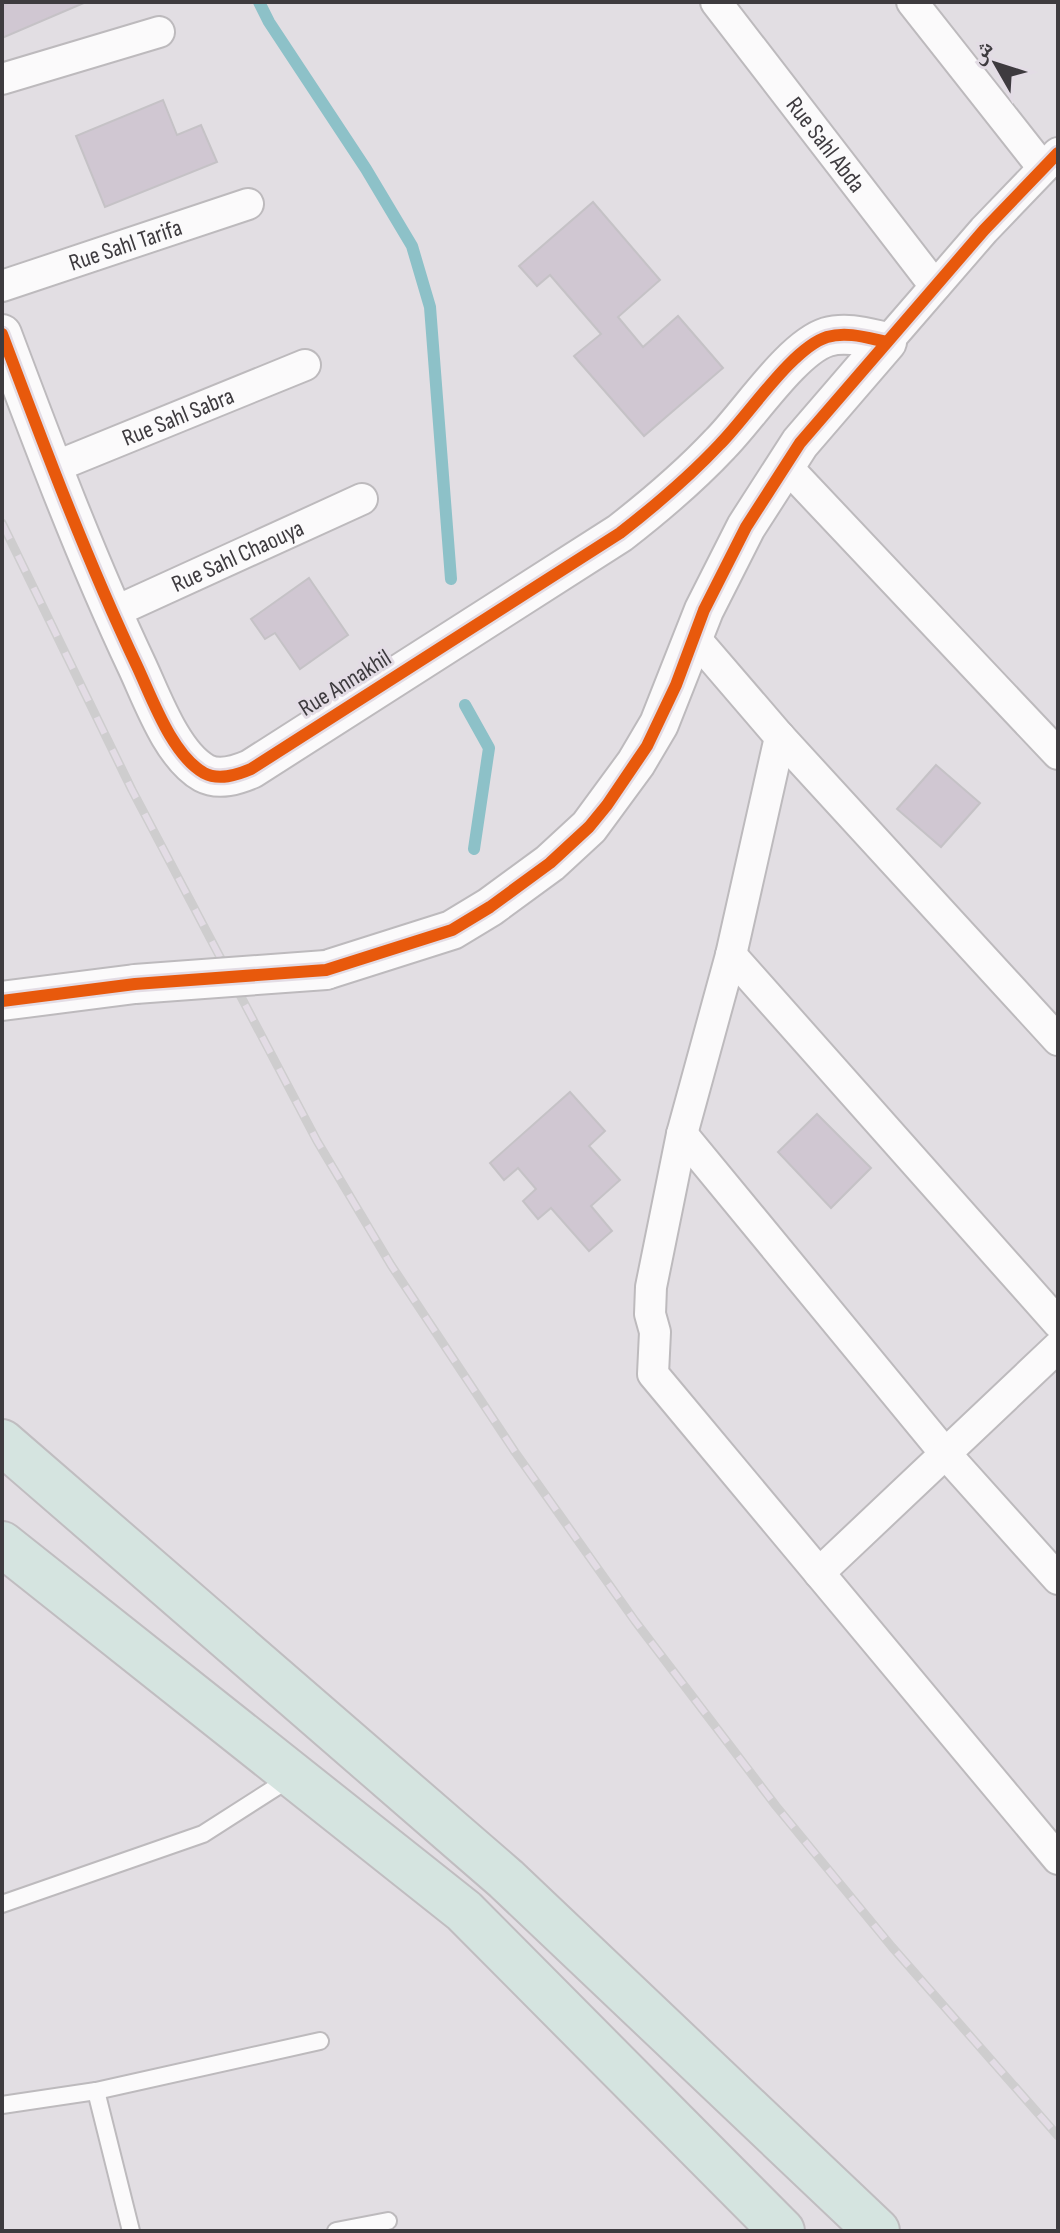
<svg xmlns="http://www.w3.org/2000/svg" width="1060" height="2233" font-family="'Sofia Sans Condensed','Noto Naskh Arabic',sans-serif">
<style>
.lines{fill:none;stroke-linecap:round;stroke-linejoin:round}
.stream{stroke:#8dc1c8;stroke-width:12}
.building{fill:#d0c7d2;stroke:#c5c2c6;stroke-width:2}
.service-casing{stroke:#bdbabd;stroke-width:20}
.minor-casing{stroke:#bdbabd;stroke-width:34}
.tertiary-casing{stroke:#bdbabd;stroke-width:42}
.primary-casing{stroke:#c0bdc0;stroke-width:48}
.service{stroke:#fbfafb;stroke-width:16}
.minor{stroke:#fbfafb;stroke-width:30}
.tertiary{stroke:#fbfafb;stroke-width:38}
.primary{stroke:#d5e4e0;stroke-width:44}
.rail-casing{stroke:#cecdce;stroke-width:9}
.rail{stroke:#e3dce5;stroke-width:6;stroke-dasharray:18;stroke-linecap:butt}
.tertiary-bridge-casing{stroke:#bdbabd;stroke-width:42;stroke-linecap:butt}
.tertiary-bridge{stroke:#fbfafb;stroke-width:38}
.cycleway-casing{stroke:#e3dce5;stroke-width:17}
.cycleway{stroke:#e8590c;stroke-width:12}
.labels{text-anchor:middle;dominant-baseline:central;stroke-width:6;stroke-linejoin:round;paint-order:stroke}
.street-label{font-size:24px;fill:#3e3b3f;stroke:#e3dce5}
</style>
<rect width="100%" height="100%" fill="#e2dee3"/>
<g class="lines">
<!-- stream -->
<g class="stream">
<polyline points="259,2 269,22 366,169 412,246 430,307 451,579"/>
<polyline points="465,705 489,748 474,849"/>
</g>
</g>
<!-- building -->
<g class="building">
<polygon points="2,2 86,2 2,38"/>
<polygon points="163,100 177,135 201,125 217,162 105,207 76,136"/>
<polygon points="593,202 660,280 618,317 643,347 678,316 723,368 644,436 574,356 601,334 550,275 537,286 519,266"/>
<polygon points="309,578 348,635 300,669 275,633 265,639 251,619"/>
<polygon points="936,765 980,803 941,847 897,809"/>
<polygon points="570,1092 605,1131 589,1146 620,1180 591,1206 612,1231 589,1251 551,1208 538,1219 523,1201 536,1189 518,1168 504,1180 490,1163"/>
<polygon points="817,1114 871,1168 831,1208 778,1152"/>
</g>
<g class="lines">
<!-- service casing -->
<g class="service-casing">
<g id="service">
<polyline points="2,1904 203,1834 292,1777"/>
<polyline points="96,2091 131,2231"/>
<polyline points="2,2105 96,2091 320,2041"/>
<polyline points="336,2231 388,2221"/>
</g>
</g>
<!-- minor casing -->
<g class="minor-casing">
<g id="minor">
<path id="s1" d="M716 2 935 286"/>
<polyline points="912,2 1043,168"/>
<polyline points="2,79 159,32"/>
<path id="s2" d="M2 286 248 204"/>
<polyline points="887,342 984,230 1058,153"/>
<polyline points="786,466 1058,754"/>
<path id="s3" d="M52 468 305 365"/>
<path id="s4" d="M112 613 362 499"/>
<polyline points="694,637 780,737 1058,1040"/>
<polyline points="780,737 731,955 682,1134 651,1287 650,1314 655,1332 653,1374 1058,1859"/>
<polyline points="731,955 1058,1323"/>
<polyline points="682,1134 944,1452 1058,1579"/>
<polyline points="819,1573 1058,1347"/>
</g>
</g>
<!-- tertiary casing -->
<g class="tertiary-casing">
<g id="tertiary">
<path d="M2 334C44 446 86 558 137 666 152 698 172 755 204 773 219 781 237 775 251 769L620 533C656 505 689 477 720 444 748 416 792 348 827 337 847 331 868 338 887 342L800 443 746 527 704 610 659 724 636 763 589 827 550 863 490 907 452 930 326 970"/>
<polyline points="2,1001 135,984"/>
</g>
</g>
<!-- primary casing -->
<g class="primary-casing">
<g id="primary">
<polyline points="2,1442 506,1879 877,2231"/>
<polyline points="2,1544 464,1911 782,2231"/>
</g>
</g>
<!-- service -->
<use href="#service" class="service"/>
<!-- minor -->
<use href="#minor" class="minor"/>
<!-- tertiary -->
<use href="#tertiary" class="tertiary"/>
<!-- primary -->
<use href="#primary" class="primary"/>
<!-- rail casing -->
<g class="rail-casing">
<polyline id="rail" points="2,523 132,790 317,1141 391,1265 515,1452 635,1621 776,1806 892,1947 1058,2136"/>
</g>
<!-- rail -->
<use href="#rail" class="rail"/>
<!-- tertiary-bridge casing -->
<g class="tertiary-bridge-casing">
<polyline id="tertiary-bridge" points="135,984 326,970"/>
</g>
<!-- tertiary-bridge -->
<use href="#tertiary-bridge" class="tertiary-bridge"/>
<!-- cycleway casing -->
<g class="cycleway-casing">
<g id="cycleway">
<path d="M2 334C44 446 86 558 137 666 152 698 172 755 204 773 219 781 237 775 251 769L620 533C656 505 689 477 720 444 748 416 792 348 827 337 847 331 868 338 887 342"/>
<polyline points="2,1001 135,984 326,970 452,930 490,907 550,863 589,827 607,805 647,746 676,685 704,610 746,527 800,443 984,230 1058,153"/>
</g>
</g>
<!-- cycleway -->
<use href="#cycleway" class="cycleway"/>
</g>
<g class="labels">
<!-- street labels -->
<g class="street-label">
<text stroke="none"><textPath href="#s1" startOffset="180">Rue Sahl Abda</textPath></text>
<text stroke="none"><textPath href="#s2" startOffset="130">Rue Sahl Tarifa</textPath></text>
<text stroke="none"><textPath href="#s3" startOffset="136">Rue Sahl Sabra</textPath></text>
<text stroke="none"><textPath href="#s4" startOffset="138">Rue Sahl Chaouya</textPath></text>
<text transform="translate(345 683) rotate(-32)">Rue Annakhil</text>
</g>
</g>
<!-- border -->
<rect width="1060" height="2233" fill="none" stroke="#3e3b3f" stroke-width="8"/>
<!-- north arrow -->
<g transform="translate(996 64) rotate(309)" stroke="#e3dce5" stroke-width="6" paint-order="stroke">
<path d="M0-6L14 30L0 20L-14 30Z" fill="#3e3b3f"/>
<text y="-12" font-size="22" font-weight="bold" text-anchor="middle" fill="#3e3b3f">ش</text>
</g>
</svg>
